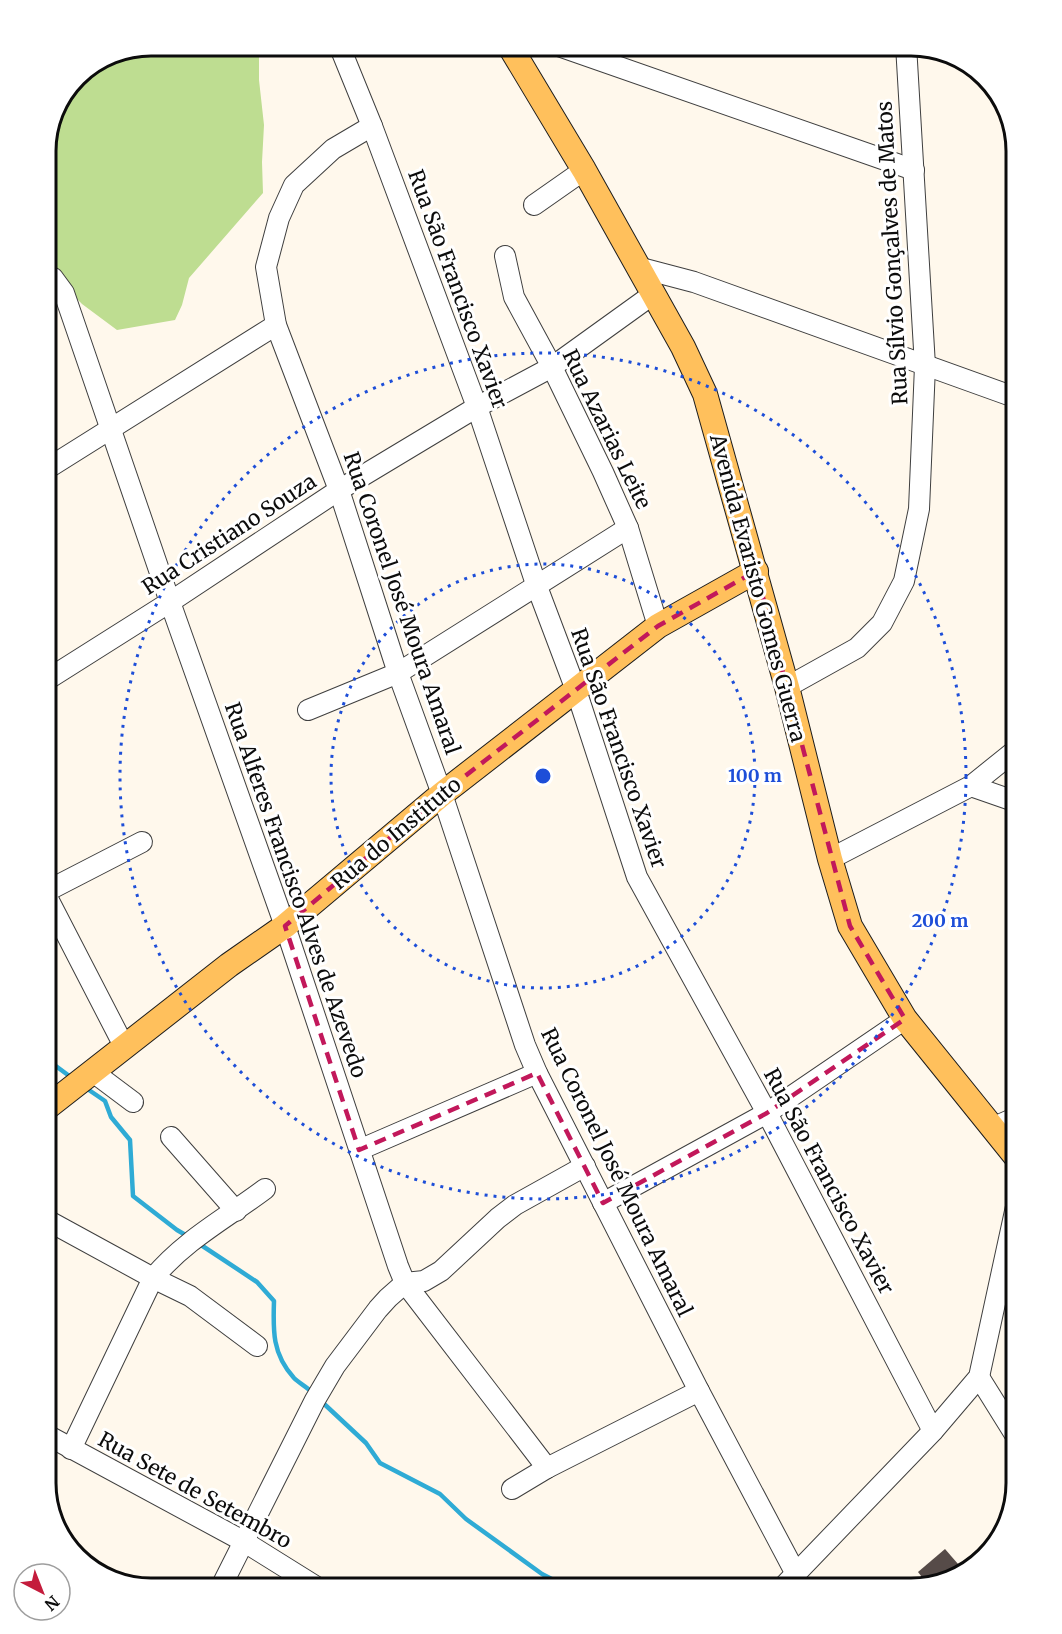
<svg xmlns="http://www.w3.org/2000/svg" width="1062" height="1634" font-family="Merriweather,serif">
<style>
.forest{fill:#bedd91}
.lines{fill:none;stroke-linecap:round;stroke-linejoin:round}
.stream{stroke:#2fabd5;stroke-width:4.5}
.building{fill:#564b48}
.minor-casing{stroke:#3f3f3f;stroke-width:22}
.major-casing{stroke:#1d1d1d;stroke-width:26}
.minor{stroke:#fff;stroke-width:20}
.major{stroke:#ffc05c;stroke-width:24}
.marked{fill:none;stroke:#c2185b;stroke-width:4.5;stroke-dasharray:12 8;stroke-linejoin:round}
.ring{fill:none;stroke:#1d4ed8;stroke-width:3;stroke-dasharray:3 6}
.labels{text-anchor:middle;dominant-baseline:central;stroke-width:6;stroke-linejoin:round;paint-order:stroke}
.street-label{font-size:21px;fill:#0c0c0c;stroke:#fff}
.rim{fill:none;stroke:#0c0c0c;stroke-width:3}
.centre{fill:#1d4ed8;stroke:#fff;stroke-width:3}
.ring-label{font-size:18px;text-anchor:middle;font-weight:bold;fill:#1d4ed8;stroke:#fff;stroke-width:6;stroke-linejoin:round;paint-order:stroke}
</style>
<rect width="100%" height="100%" fill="#fff8ec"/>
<!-- forest -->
<polygon class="forest" points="151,45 259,45 259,80 264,125 262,162 263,193 189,278 182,305 175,320 117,330 82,304 52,273 45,273 45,144 76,76 111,53"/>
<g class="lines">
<!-- stream -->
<g class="stream">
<polyline points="45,1058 72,1078"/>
<polyline points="86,1088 105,1101 111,1117 130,1140 133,1196 177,1230 189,1237"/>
<path d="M198 1243 257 1282 274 1301C273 1330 272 1354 294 1378 299 1383 307 1387 313 1393"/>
<polyline points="321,1401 366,1443 380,1463 440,1494 466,1519 542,1574 571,1589"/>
</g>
</g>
<!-- building -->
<polygon class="building" points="945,1549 965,1572 958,1578 928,1585 918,1572"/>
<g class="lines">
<!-- minor casing -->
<g class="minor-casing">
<g id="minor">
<polyline points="339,45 372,126 477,407 536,584 576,690 637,877 767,1113 933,1431"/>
<polyline points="556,45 914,170"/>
<polyline points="372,126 333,149 294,185 279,218 266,267 276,325 339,490 398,673 442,794 525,1045 537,1073 699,1391 796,1574"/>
<polyline points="534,205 584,170"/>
<polyline points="505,256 514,297 552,367 603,472 628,528 658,626"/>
<polyline points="637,267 694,282 1017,398"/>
<polyline points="45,277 53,278 64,293 170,602 285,926 398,1266 405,1283 547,1468"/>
<polyline points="45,470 276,325"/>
<polyline points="45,681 170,602 339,490 477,407 552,367 652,295"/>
<polyline points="787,687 857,648 882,623 904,581 919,509 925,366 906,45"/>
<polyline points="308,710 398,673 628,528"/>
<polyline points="971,786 1017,802"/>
<polyline points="830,859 971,786 1017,749"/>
<polyline points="45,892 142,842"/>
<polyline points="45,893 125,1048"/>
<polyline points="93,1072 133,1102"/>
<polyline points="992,1128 1017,1117"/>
<polyline points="171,1137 236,1211"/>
<polyline points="359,1150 537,1073"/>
<polyline points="603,1203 767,1113 905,1019"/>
<polyline points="45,1219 153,1278 190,1296 257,1346"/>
<polyline points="979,1377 1017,1438"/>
<polyline points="45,1434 243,1541 320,1589"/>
<path d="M71 1449 153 1278C186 1239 225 1219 265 1189"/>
<polyline points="512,1489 547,1468 699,1391"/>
<polyline points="220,1589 315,1400 335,1366 378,1309 388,1298 405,1283 424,1281 441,1271 498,1218 515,1205 585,1166"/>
<polyline points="781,1589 933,1431 979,1377 1017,1202"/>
</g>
</g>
<!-- major casing -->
<g class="major-casing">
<g id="major">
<polyline points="509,45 584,170 683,347 705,394 787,687 830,859 850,926 905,1019 1017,1158"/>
<polyline points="45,1109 229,965 285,926 442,794 658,626 756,571"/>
</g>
</g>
<!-- minor -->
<use href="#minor" class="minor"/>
<!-- major -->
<use href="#major" class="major"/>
</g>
<!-- marked area -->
<path class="marked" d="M756 571 850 926 905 1019 767 1113 603 1203 537 1073 359 1150 285 926 442 794 658 626Z"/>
<!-- distance rings -->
<g class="ring">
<circle cx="543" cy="776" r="212"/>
<circle cx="543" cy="776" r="423"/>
</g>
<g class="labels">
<!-- street labels -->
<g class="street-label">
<text transform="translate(892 253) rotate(-93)">Rua Sílvio Gonçalves de Matos</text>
<text transform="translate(458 289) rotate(70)">Rua São Francisco Xavier</text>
<text transform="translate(607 429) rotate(64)">Rua Azarias Leite</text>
<text transform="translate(229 534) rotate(-33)">Rua Cristiano Souza</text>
<text transform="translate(758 588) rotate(75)">Avenida Evaristo Gomes Guerra</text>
<text transform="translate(402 603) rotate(71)">Rua Coronel José Moura Amaral</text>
<text transform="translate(619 748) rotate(71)">Rua São Francisco Xavier</text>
<text transform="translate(396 833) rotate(-40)">Rua do Instituto</text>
<text transform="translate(296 890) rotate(71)">Rua Alferes Francisco Alves de Azevedo</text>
<text transform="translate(617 1172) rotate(64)">Rua Coronel José Moura Amaral</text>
<text transform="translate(829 1181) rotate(62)">Rua São Francisco Xavier</text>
<text transform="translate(195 1490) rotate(29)">Rua Sete de Setembro</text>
</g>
</g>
<!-- crop -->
<path d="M0 0H1062V1634H0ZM151 56H911A95 95 0 0 1 1006 151V1483A95 95 0 0 1 911 1578H151A95 95 0 0 1 56 1483V151A95 95 0 0 1 151 56Z" fill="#fff" fill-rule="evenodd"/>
<path class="rim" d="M151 56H911A95 95 0 0 1 1006 151V1483A95 95 0 0 1 911 1578H151A95 95 0 0 1 56 1483V151A95 95 0 0 1 151 56Z"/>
<circle cx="543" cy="776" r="9" class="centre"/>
<g class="ring-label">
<text x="755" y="782">100 m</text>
<text x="940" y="927">200 m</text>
</g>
<!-- north arrow -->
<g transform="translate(42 1592) rotate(138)"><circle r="28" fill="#ffffff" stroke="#9e9e9e" stroke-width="1.5"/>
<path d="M0-4.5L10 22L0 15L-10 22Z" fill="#c41c3c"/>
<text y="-9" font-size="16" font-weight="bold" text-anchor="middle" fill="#0c0c0c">N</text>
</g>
</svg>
